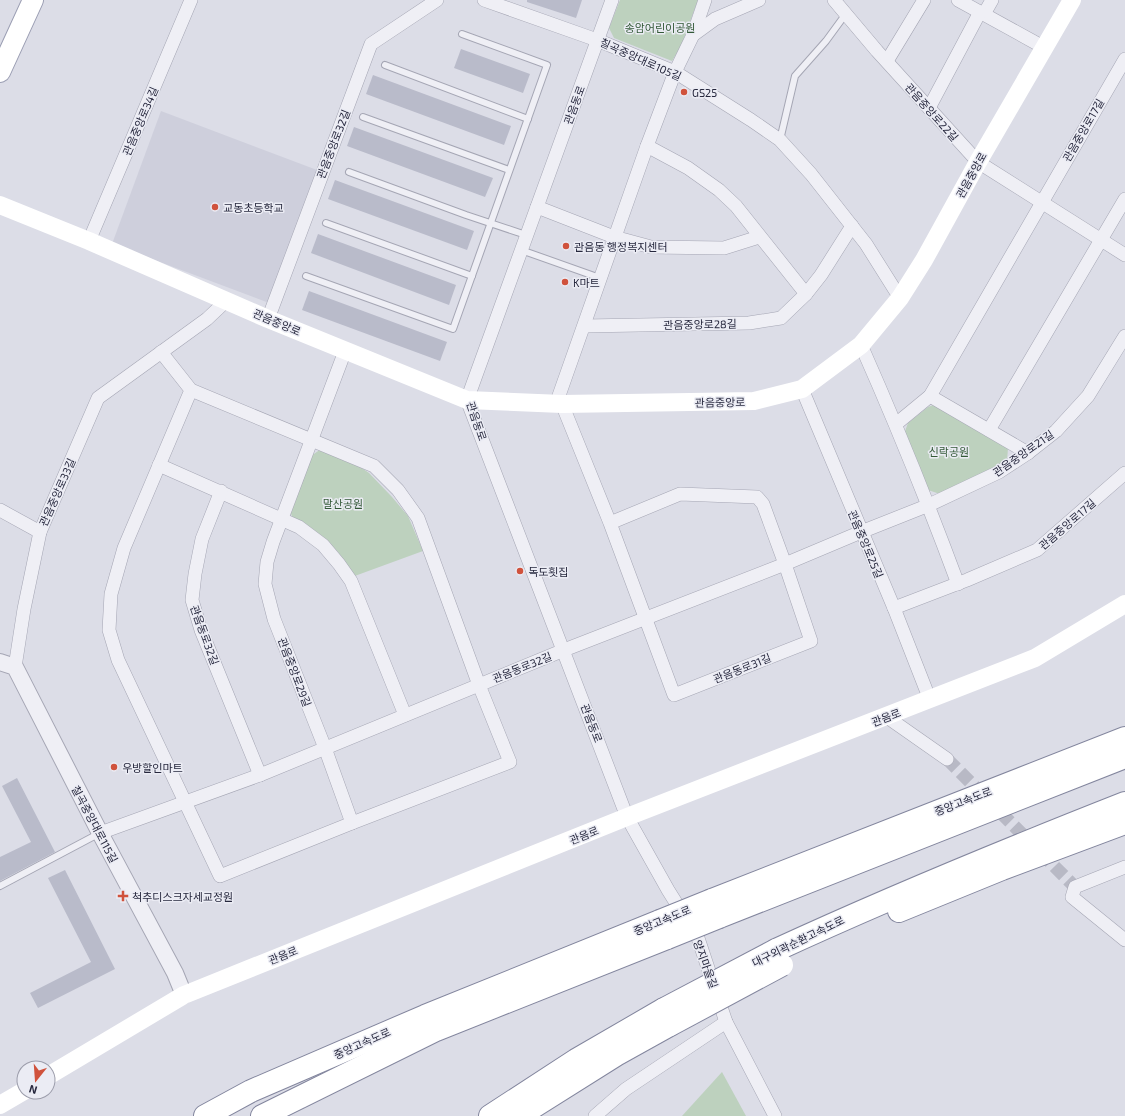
<svg xmlns="http://www.w3.org/2000/svg" width="1125" height="1116" font-family="'Exo 2','Noto Sans KR',sans-serif">
<style>
.built{fill:#cecfdc}
.green{fill:#bdd1be}
.building{fill:#b9bbca}
.lines{fill:none;stroke-linecap:round;stroke-linejoin:round}
.minor-tunnel{stroke:#b8b9c5;stroke-width:13;stroke-dasharray:13 6;stroke-linecap:butt}
.service-casing{stroke:#a5a6b4;stroke-width:8}
.minor-casing{stroke:#a5a6b4;stroke-width:14}
.tertiary-casing{stroke:#a5a6b4;stroke-width:18}
.primary-casing{stroke:#9b9eb3;stroke-width:22}
.motorway-casing{stroke:#83869e;stroke-width:24}
.service{stroke:#efeff5;stroke-width:6}
.minor{stroke:#efeff5;stroke-width:13}
.tertiary{stroke:#efeff5;stroke-width:16}
.secondary{stroke:#fff;stroke-width:18}
.primary{stroke:#fff;stroke-width:20}
.motorway{stroke:#fff;stroke-width:22}
.motorway-bridge-casing{stroke:#83869e;stroke-width:24;stroke-linecap:butt}
.motorway-bridge{stroke:#fff;stroke-width:22}
.poi-dot{fill:#d0523c;stroke:#ebecf4;stroke-width:1.5}
.labels{text-anchor:middle;dominant-baseline:central;stroke-width:3;stroke-linejoin:round;paint-order:stroke}
.park-label{font-size:11px;fill:#335937;stroke:#ebecf4}
.street-label{font-size:11px;fill:#26273d;stroke:#ebecf4}
.poi-label{font-size:11px;fill:#26273d;stroke:#ebecf4;text-anchor:start}
</style>
<rect width="100%" height="100%" fill="#dcdde7"/>
<!-- built -->
<polygon class="built" points="161,111 317,170 269,303 112,244"/>
<!-- green -->
<g class="green">
<polygon points="620,0 698,0 681,46 672,61 614,38 609,28"/>
<polygon points="936,404 1008,448 1007,461 940,494 928,490 904,434 908,423 928,407"/>
<polygon points="321,449 356,464 369,473 392,497 408,516 423,551 352,577 338,552 315,532 293,518 289,510 311,456"/>
<polygon points="722,1072 746,1116 682,1116"/>
</g>
<!-- building -->
<g class="building">
<polygon points="527,0 582,0 576,18 527,2"/>
<polygon points="461,49 530,74 523,93 454,68"/>
<polygon points="373,75 511,126 504,145 366,94"/>
<polygon points="354,127 493,178 485,197 347,146"/>
<polygon points="335,180 474,231 467,250 328,199"/>
<polygon points="318,234 456,285 449,305 311,253"/>
<polygon points="309,291 447,342 440,361 302,310"/>
<polygon points="17,778 55,852 0,881 0,857 31,842 2,786"/>
<polygon points="65,870 115,969 38,1008 30,993 91,962 48,878"/>
</g>
<g class="lines">
<!-- minor-tunnel -->
<polyline class="minor-tunnel" points="947,759 1075,887"/>
<!-- service casing -->
<g class="service-casing">
<g id="service">
<polyline points="385,65 528,119"/>
<polyline points="363,117 509,170"/>
<polyline points="780,140 795,76 826,41 845,15"/>
<polyline points="349,172 466,215 526,235"/>
<polyline points="326,223 472,276"/>
<polyline points="521,250 600,278"/>
<polyline points="306,276 453,329 547,65 462,34"/>
<polyline points="0,886 100,833"/>
</g>
</g>
<!-- minor casing -->
<g class="minor-casing">
<g id="minor">
<polyline points="484,0 597,40 675,72 751,120 780,140 811,174 866,244 900,298"/>
<polyline points="612,0 467,400 627,817 668,890 698,938 726,1022 775,1116"/>
<polyline points="834,0 877,51 978,162 1125,255"/>
<polyline points="958,0 1045,48"/>
<polyline points="984,14 992,0"/>
<polyline points="693,35 705,0"/>
<polyline points="887,61 924,0"/>
<polyline points="929,108 980,12"/>
<polyline points="647,146 688,168 719,190 736,206 806,294"/>
<polyline points="537,207 614,237 651,247 724,248 759,237"/>
<polyline points="89,241 191,0"/>
<polyline points="268,319 371,44 437,0"/>
<polyline points="585,326 749,323 781,318 806,294 821,275 852,226"/>
<path d="M861 345C896 424 928 503 958 584"/>
<polyline points="345,351 273,542 267,562 265,584 274,619 325,748 352,823"/>
<polyline points="161,352 191,390 374,466 398,490 418,518 479,685 510,762 352,823 220,876 118,660 109,630 111,594 124,548 191,390"/>
<polyline points="802,389 894,608 930,700"/>
<polyline points="930,396 1028,453"/>
<polyline points="556,404 647,146 675,72 693,35 715,19 759,0"/>
<polyline points="562,404 610,523 674,695 811,641 785,564 763,504 757,497 680,494 610,523"/>
<polyline points="896,424 930,396 1125,59"/>
<polyline points="989,430 1125,199"/>
<polyline points="159,465 299,527 323,545 339,564 351,581 405,715"/>
<polyline points="221,491 202,539 195,574 192,600 201,630 260,775"/>
<polyline points="0,510 40,532"/>
<polyline points="894,608 967,580 1037,550 1125,473"/>
<polyline points="15,667 24,609 40,532 98,398 207,319 226,301"/>
<polyline points="887,717 947,759"/>
<polyline points="100,833 260,775 564,650 785,564 861,532 929,505 999,472 1028,453 1056,431 1088,396 1125,336"/>
<polyline points="1125,867 1075,887 1072,897 1125,940"/>
<polyline points="595,1116 626,1089 726,1022"/>
</g>
</g>
<!-- tertiary casing -->
<g class="tertiary-casing">
<polyline id="tertiary" points="0,662 15,667 100,833 175,973 184,995"/>
</g>
<!-- primary casing -->
<g class="primary-casing">
<polyline id="primary" points="0,72 33,0"/>
</g>
<!-- motorway casing -->
<g class="motorway-casing">
<g id="motorway">
<polyline points="712,900 1125,738"/>
<polyline points="899,911 1002,869 1125,823"/>
<polyline points="719,917 1125,757"/>
<path d="M776 950C891 897 1008 849 1125 803"/>
<polyline points="205,1116 251,1091 425,1016 660,921"/>
<polyline points="262,1116 436,1030 667,938"/>
<polyline points="490,1116 576,1060 664,1009"/>
<polyline points="519,1116 616,1055 670,1025"/>
</g>
</g>
<!-- service -->
<use href="#service" class="service"/>
<!-- minor -->
<use href="#minor" class="minor"/>
<!-- tertiary -->
<use href="#tertiary" class="tertiary"/>
<!-- secondary -->
<g class="secondary">
<polyline points="0,205 89,241 268,319 467,400 562,404 754,401 802,389 861,345 900,298 924,260 978,162 1072,0"/>
<polyline points="48,1076 184,995 627,817 1035,658 1125,604"/>
<polyline points="0,1105 24,1091"/>
</g>
<!-- primary -->
<use href="#primary" class="primary"/>
<!-- motorway -->
<use href="#motorway" class="motorway"/>
<!-- motorway-bridge casing -->
<g class="motorway-bridge-casing">
<g id="motorway-bridge">
<polyline points="660,921 712,900"/>
<polyline points="667,938 719,917"/>
<polyline points="664,1009 776,950"/>
<polyline points="670,1025 782,965"/>
</g>
</g>
<!-- motorway-bridge -->
<use href="#motorway-bridge" class="motorway-bridge"/>
</g>
<!-- markers -->
<g class="poi-dot">
<circle cx="684" cy="92" r="4"/>
<circle cx="215" cy="207" r="4"/>
<circle cx="566" cy="246" r="4"/>
<circle cx="565" cy="282" r="4"/>
<circle cx="520" cy="571" r="4"/>
<circle cx="114" cy="767" r="4"/>
<path d="M121 890h4v4h4v4h-4v4h-4v-4h-4v-4h4z"/>
</g>
<g class="labels">
<!-- park labels -->
<g class="park-label">
<text x="660" y="27">송암어린이공원</text>
<text x="949" y="451">신락공원</text>
<text x="343" y="503">말산공원</text>
</g>
<!-- street labels -->
<g class="street-label">
<text transform="translate(641 59) rotate(24)">칠곡중앙대로105길</text>
<text transform="translate(574 105) rotate(-70)">관음동로</text>
<text transform="translate(932 112) rotate(48)">관음중앙로22길</text>
<text transform="translate(140 121) rotate(-67)">관음중앙로34길</text>
<text transform="translate(1083 130) rotate(-60)">관음중앙로17길</text>
<text transform="translate(333 144) rotate(-69)">관음중앙로32길</text>
<text transform="translate(971 175) rotate(-61)">관음중앙로</text>
<text transform="translate(277 322) rotate(23)">관음중앙로</text>
<text transform="translate(700 324) rotate(-1)">관음중앙로28길</text>
<text transform="translate(720 402) rotate(-1)">관음중앙로</text>
<text transform="translate(477 421) rotate(71)">관음동로</text>
<text transform="translate(1023 453) rotate(-35)">관음중앙로21길</text>
<text transform="translate(57 492) rotate(-66)">관음중앙로33길</text>
<text transform="translate(1067 524) rotate(-41)">관음중앙로17길</text>
<text transform="translate(866 544) rotate(67)">관음중앙로25길</text>
<text transform="translate(205 635) rotate(70)">관음동로32길</text>
<text transform="translate(522 667) rotate(-22)">관음동로32길</text>
<text transform="translate(742 668) rotate(-22)">관음동로31길</text>
<text transform="translate(295 672) rotate(69)">관음중앙로29길</text>
<text transform="translate(886 717) rotate(-21)">관음로</text>
<text transform="translate(592 723) rotate(69)">관음동로</text>
<text transform="translate(963 801) rotate(-21)">중앙고속도로</text>
<text transform="translate(95 824) rotate(62)">칠곡중앙대로115길</text>
<text transform="translate(584 835) rotate(-22)">관음로</text>
<text transform="translate(662 920) rotate(-22)">중앙고속도로</text>
<text transform="translate(798 941) rotate(-26)">대구외곽순환고속도로</text>
<text transform="translate(283 955) rotate(-22)">관음로</text>
<text transform="translate(706 964) rotate(70)">양지마을길</text>
<text transform="translate(362 1043) rotate(-24)">중앙고속도로</text>
</g>
<!-- poi labels -->
<g class="poi-label">
<text x="692" y="92">GS25</text>
<text x="223" y="207">교동초등학교</text>
<text x="574" y="246">관음동 행정복지센터</text>
<text x="573" y="282">K마트</text>
<text x="528" y="571">독도횟집</text>
<text x="122" y="767">우방할인마트</text>
<text x="132" y="896">척추디스크자세교정원</text>
</g>
</g>
<!-- north arrow -->
<g transform="translate(36 1080) rotate(197)"><circle r="19" fill="#ebecf4" stroke="#9c9dab"/>
<path d="M0-3L7 15L0 10L-7 15Z" fill="#d0523c"/>
<text y="-6" font-size="11" font-weight="bold" text-anchor="middle" fill="#26273d">N</text>
</g>
</svg>
